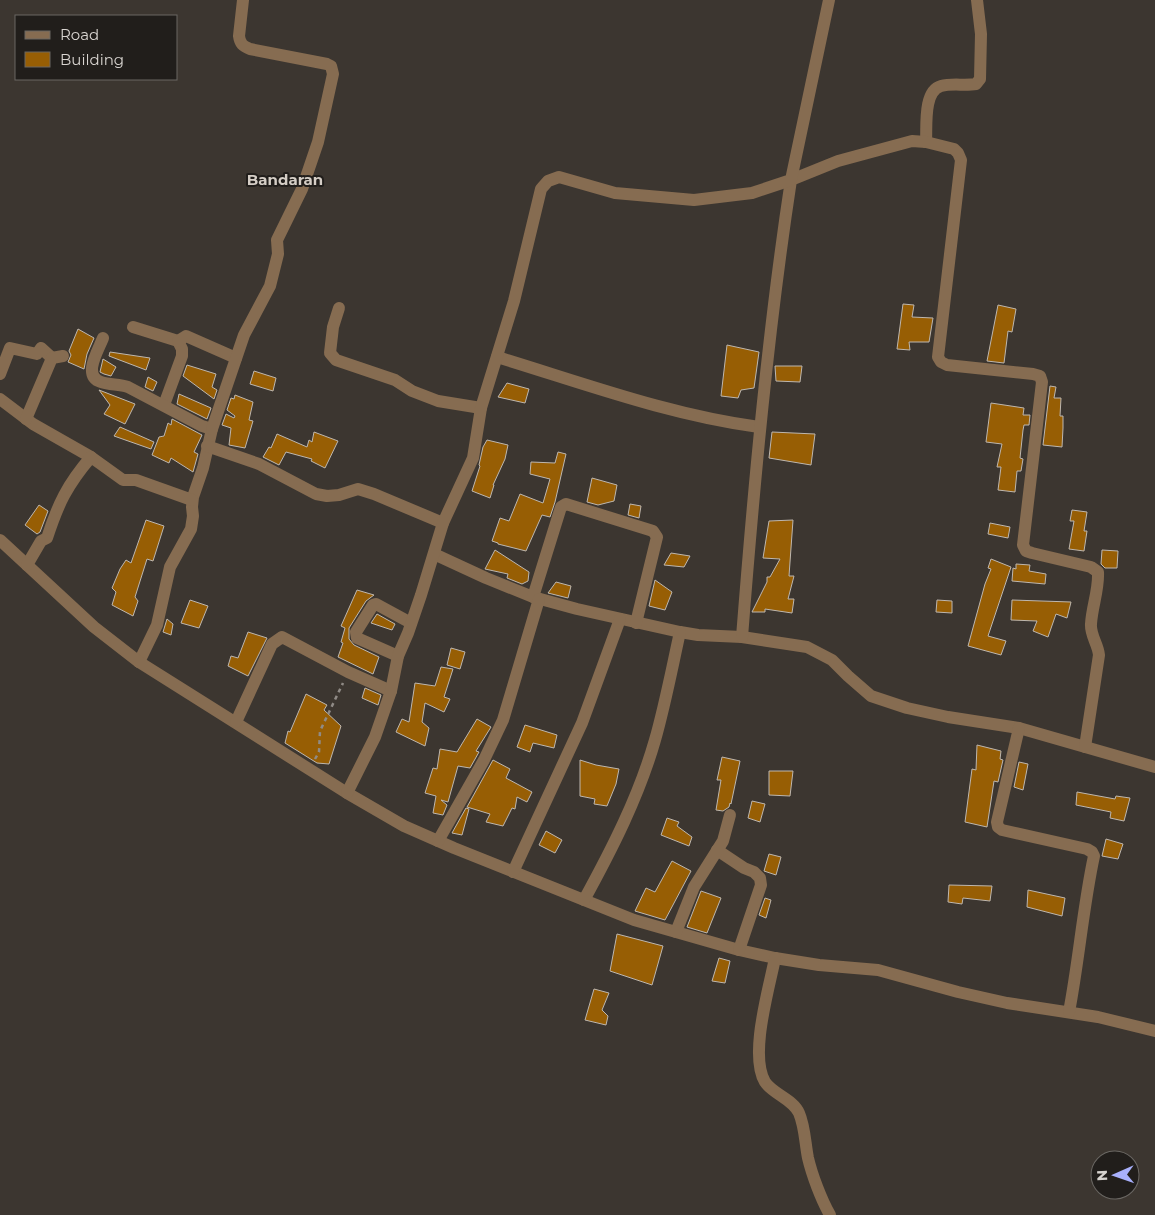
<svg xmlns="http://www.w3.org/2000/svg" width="1155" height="1215" font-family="Montserrat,sans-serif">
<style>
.building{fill:#975e04;stroke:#beb7af}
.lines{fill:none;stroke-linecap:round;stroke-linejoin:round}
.path{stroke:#908b86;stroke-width:2.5;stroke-dasharray:4 4;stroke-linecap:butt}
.minor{stroke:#866c51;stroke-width:12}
.labels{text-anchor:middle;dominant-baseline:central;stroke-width:4;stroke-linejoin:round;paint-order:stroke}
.quarter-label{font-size:15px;font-weight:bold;fill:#d5cec6;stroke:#211e1b}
</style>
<rect width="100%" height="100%" fill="#3c3630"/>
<!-- building -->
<g class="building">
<polygon points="903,304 914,305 912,317 933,318 929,342 909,342 910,350 897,349"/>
<polygon points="998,305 1016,309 1012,332 1008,331 1004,363 987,361"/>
<polygon points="78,329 94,338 87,354 84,369 68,362 71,355 69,351"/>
<polygon points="727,345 759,352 754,388 741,390 738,398 721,396"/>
<polygon points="110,352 150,358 146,370 109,356"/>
<polygon points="103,359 116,367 111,376 104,374 100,372"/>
<polygon points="187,365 216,374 212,387 217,390 214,399 183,376"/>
<polygon points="775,366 802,366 800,382 776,381"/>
<polygon points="254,371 276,378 273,391 250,384"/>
<polygon points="148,377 157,382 153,391 145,387"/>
<polygon points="507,383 529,389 525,403 498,397"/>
<polygon points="1050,386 1056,387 1054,398 1061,398 1060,416 1063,416 1063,428 1062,447 1043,445"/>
<polygon points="99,390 135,404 125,424 104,414 110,405"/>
<polygon points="179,394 211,408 207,419 177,404"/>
<polygon points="235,395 253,402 249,420 253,421 245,448 229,445 231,428 222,425 226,414 234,418 235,416 227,410 231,398 234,399"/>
<polygon points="991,403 1024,408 1023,415 1030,415 1029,425 1024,425 1023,430 1020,458 1023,459 1021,471 1017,471 1015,492 998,490 1001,467 997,467 1002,444 986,442"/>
<polygon points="172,419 202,435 194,452 198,454 193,472 171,458 169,463 152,455 159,437 164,436 168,423 171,425"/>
<polygon points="120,427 154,442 151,449 114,436"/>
<polygon points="314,432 338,441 325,468 311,461 312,459 286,452 279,465 263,457 269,447 271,448 277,434 307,447 309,440 312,442"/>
<polygon points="772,432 815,434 811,465 769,458"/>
<polygon points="487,440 508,445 505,459 493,485 494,485 490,498 472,491 480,466 479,465 483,447"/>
<polygon points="558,452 566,454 555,502 550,517 542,515 526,551 498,544 498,543 492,541 500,518 509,521 520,494 543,503 550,479 530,474 531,462 555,463"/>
<polygon points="592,478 617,485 614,501 598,505 587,502"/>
<polygon points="630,504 641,506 639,518 628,515"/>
<polygon points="39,505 48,511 40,532 37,534 25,525"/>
<polygon points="1072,510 1087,512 1084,531 1087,531 1084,551 1069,549 1074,521 1070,521"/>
<polygon points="146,520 164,526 153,561 147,559 135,597 138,601 133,616 112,605 116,592 112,588 120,569 126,560 131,563"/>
<polygon points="793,520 789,576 794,576 788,599 794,599 792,613 765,609 765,612 752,612 767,582 767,577 770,577 780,559 763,558 769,521"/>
<polygon points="990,523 1010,527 1008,538 988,534"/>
<polygon points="495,550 529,572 528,581 522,584 507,578 508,574 485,569"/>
<polygon points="1102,550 1118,551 1117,568 1105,568 1101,564"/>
<polygon points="671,553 690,556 684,567 664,565"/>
<polygon points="991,559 1011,567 988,636 1006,641 1001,655 968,646 985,584 991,569 988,568"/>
<polygon points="1016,564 1030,565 1029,571 1046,574 1045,584 1012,581 1013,568 1016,569"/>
<polygon points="655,580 672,592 665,610 649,606"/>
<polygon points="556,582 571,586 568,598 548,593"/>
<polygon points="357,590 374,595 366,601 349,628 349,639 354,645 379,657 373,674 338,657 343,643 341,642 345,628 341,626"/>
<polygon points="190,600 208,606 199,628 181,623"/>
<polygon points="937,600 952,601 952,613 936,612"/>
<polygon points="1012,600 1071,602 1067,618 1056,614 1048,637 1033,631 1037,621 1011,620"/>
<polygon points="377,614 395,624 392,630 371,623"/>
<polygon points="167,619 173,624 171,635 163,632"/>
<polygon points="248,632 267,638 248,676 228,666 231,656 238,658"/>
<polygon points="451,648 465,652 460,669 447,665"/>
<polygon points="441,667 453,669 444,697 450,699 444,712 425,703 422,722 429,728 425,746 396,732 402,719 409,722 415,683 435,686"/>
<polygon points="365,688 381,695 378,705 362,698"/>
<polygon points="306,694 327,705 324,710 341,726 329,764 317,763 285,743 288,731 290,732"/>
<polygon points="477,719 491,727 476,751 479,752 470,768 458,766 448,802 441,800 447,805 443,815 433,813 436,796 425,793 433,768 437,769 440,749 457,752"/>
<polygon points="525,725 557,735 554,748 533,743 530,752 517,747"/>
<polygon points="977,745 1001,751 1000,759 1003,760 998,782 994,781 987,827 965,822 972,769 976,770"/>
<polygon points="722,757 740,761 731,804 730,803 729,807 723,811 716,810 721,780 717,780"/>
<polygon points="493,760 510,769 506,778 532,792 527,802 517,797 515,809 512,808 503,826 486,822 490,814 467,807"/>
<polygon points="580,760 596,765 619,769 616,784 607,806 594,804 595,799 580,796"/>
<polygon points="1019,762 1028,764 1023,790 1014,787"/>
<polygon points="769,771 793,771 790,796 769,795"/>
<polygon points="1077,792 1115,799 1116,796 1130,798 1124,821 1110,818 1111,812 1076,805"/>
<polygon points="752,801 765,804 760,822 748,818"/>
<polygon points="466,808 469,809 462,835 452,833"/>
<polygon points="667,818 679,822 677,826 692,837 689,846 661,835"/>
<polygon points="546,831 562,840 555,853 539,845"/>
<polygon points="1106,839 1123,844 1118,859 1102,856"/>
<polygon points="769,854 781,857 776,875 764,871"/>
<polygon points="672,861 691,871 665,920 635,911 646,888 655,892"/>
<polygon points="949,885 992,886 990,901 963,898 962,904 948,902"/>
<polygon points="1028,890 1065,898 1062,916 1027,907"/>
<polygon points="701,891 721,898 707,933 687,927"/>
<polygon points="765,898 771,900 766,918 759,915"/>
<polygon points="617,934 663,946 652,985 610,971"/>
<polygon points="719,958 730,961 725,983 712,981"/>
<polygon points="594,989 609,993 602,1010 608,1016 606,1025 585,1020"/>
</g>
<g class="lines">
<!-- path -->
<polyline class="path" points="315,759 319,752 320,731 343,683"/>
<!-- minor -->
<g class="minor">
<path d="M926 142C927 127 923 91 941 86 952 83 965 86 976 84L980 79 981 34 977 0"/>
<polyline points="339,308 333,327 330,353 336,360 395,380 412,391 438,401 481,408"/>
<polyline points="133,327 178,341 182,349 182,356 164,405"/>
<path d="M103 338C98 351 82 376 101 382 110 385 119 384 128 387L202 426 212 429 203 468 193 497 192 507 193 516 191 529 170 567 157 625 139 662"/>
<polyline points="178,341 186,336 236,358"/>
<path d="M497 357C583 383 669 415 759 427"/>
<polyline points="0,374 10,348 37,354 41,348 52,358"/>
<polyline points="0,399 33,424 91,457"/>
<polyline points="26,419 52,358 63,356"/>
<path d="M212 429 244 335 270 286 278 254 277 240 302 189 318 142 333 74 331 66 327 64 250 49C243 46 240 44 239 36L243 0"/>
<polyline points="207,446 259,464 316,494 327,496 339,495 358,489 374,494 443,523"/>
<polyline points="0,540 94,627 139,662 347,793 404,826 454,848 634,920 739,950 775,958 819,965 878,970 958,992 1007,1003 1098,1017 1155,1031"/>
<polyline points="434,554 486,578 533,597 577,609 680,632 698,635 742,637 807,647 832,660 848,676 871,696 907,708 948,717 1019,728 1155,767"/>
<path d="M27 565 41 541 47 538C58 504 67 485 91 457L123 480H136L192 500"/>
<polyline points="533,597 561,507 566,504 653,531 657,537 636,623"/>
<path d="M742 637C754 484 768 331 791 180L838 161 912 141 926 142 954 149 958 153 961 160 938 357 941 362 947 365 1033 374 1040 376 1042 382 1023 545 1026 551 1032 553 1091 567 1098 572C1099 590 1092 606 1091 624 1090 635 1098 644 1099 655L1085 747"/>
<polyline points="398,656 357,638 356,632 373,605 376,604 411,623"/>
<polyline points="236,722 272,644 282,637 348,672 391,691"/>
<path d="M1019 728 997 822 998 827 1002 830 1087 849 1092 852 1094 856C1083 907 1079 960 1069 1012"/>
<polyline points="347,793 375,737 391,691 398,656 408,633 421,595 443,523 473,458 481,408 514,301 541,189 548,181 559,177 615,193 694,200 752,193 791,180 829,0"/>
<polyline points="438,841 484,760 503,720 539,599"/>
<polyline points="717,850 744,868 754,872 760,878 761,885 739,950"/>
<polyline points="513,872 582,723 620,619"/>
<path d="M584 900C612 849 639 796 655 740 665 705 672 668 680 632"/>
<polyline points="676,932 694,887 723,841 730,815"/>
<path d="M775 958C769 989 749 1055 765 1082 773 1094 793 1099 799 1113 805 1127 805 1143 808 1158 812 1175 821 1199 830 1215"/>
</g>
</g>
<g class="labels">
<!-- quarter labels -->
<g class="quarter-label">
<text x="285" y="179">Bandaran</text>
</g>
</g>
<!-- legend -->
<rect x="15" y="15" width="162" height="65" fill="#211e1b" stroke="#6a6763"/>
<rect x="25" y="31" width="25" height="8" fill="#866c51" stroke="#6a6763"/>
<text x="60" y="40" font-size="15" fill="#d8d4d0">Road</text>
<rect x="25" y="52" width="25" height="15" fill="#975e04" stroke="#6a6763"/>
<text x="60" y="65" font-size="15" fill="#d8d4d0">Building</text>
<!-- north arrow -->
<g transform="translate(1115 1175) rotate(268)"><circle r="24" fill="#211e1b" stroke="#6a6763"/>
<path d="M0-4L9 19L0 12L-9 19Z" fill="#a8b0fc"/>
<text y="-8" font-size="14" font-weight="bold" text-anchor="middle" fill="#d8d4d0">N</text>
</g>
</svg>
